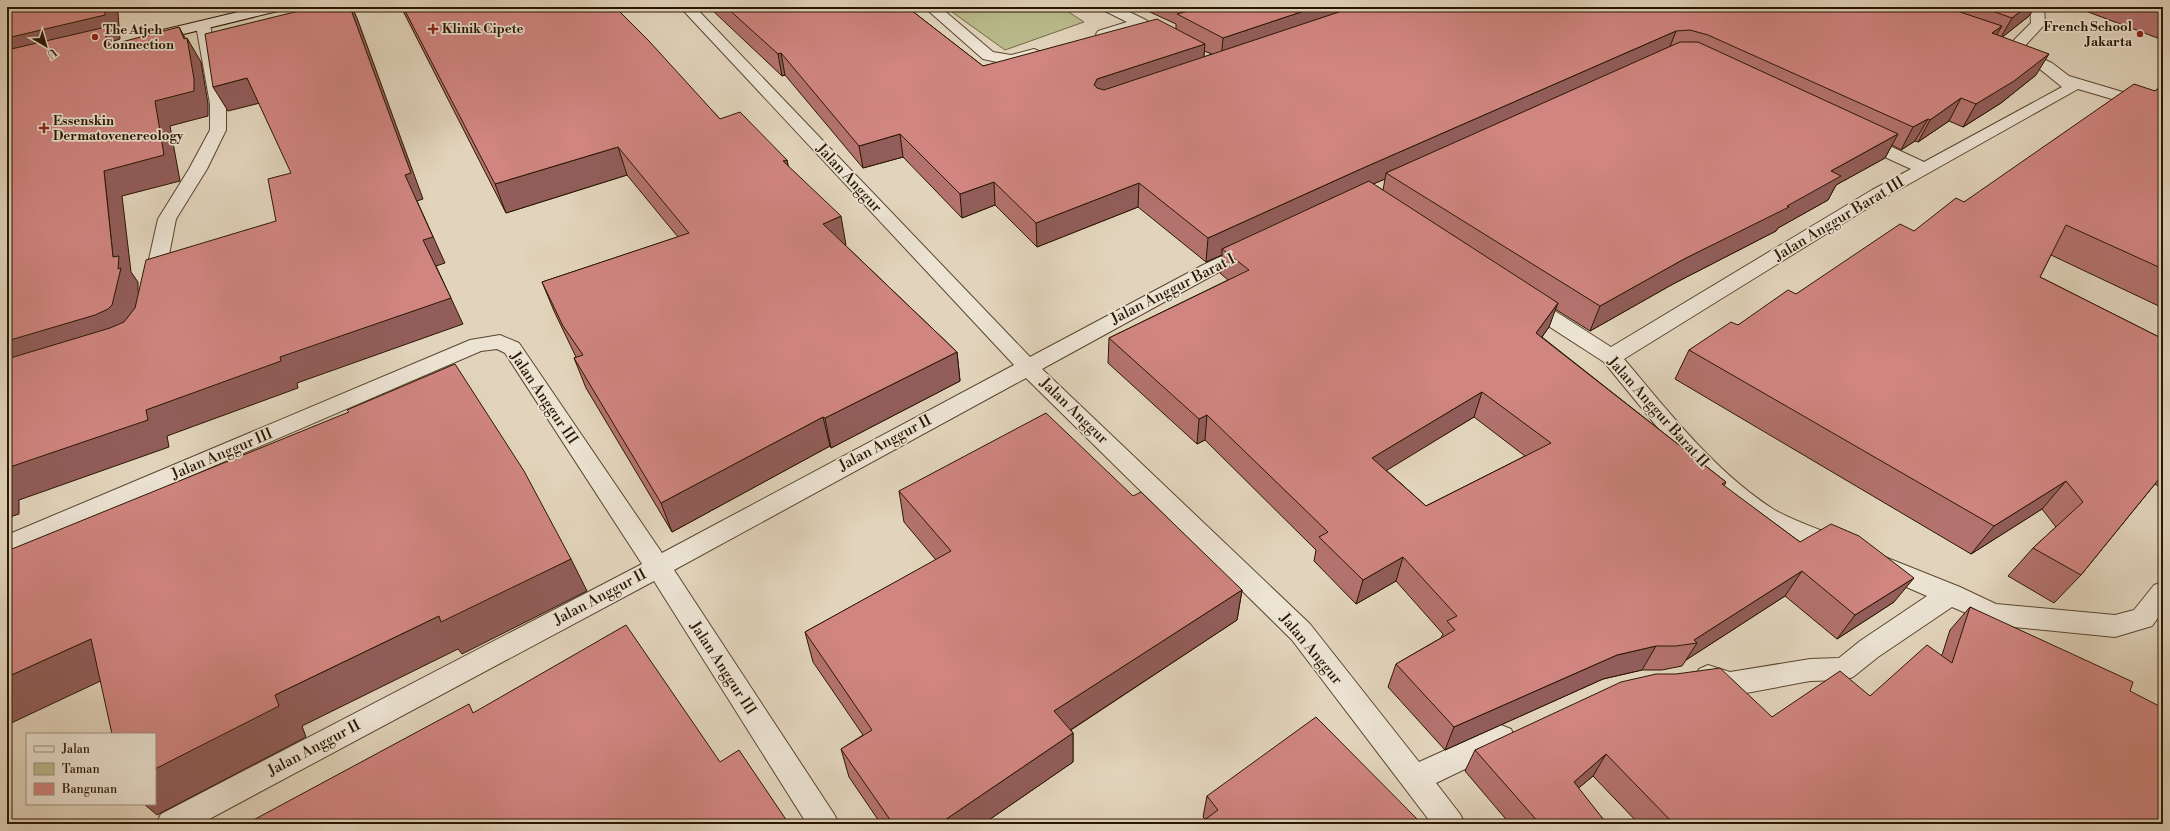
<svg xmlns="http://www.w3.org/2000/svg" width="2170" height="831" font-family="'Libre Bodoni',serif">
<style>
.green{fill:#b9bb8c;stroke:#726946}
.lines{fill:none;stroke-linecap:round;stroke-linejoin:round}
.street-casing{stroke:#58462f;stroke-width:2}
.secondary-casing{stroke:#2a1700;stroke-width:2}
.street{fill:#ece3d3;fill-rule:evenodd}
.secondary{fill:#ece3d3;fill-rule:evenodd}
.wall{fill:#b3726e;stroke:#2a1700;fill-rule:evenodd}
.shaded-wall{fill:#925d5a;stroke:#2a1700}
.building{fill:#d08580;stroke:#2a1700;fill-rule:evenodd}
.poi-dot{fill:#8f2418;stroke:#ece3d3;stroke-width:1.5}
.labels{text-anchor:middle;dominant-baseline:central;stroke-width:3.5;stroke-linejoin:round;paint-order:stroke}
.far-poi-label{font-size:13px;font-weight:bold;fill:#2a1700;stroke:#ece3d3;text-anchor:start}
.street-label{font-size:15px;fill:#2a1700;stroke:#ece3d3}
</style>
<rect width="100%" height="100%" fill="#e2d4bc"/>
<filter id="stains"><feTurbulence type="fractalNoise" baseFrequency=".005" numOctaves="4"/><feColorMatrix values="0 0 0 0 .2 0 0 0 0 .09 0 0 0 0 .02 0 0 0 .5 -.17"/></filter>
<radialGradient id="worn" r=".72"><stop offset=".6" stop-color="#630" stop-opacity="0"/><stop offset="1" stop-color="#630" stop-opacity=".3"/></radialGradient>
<!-- green -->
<polygon class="green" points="945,7 1061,7 1084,22 1005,50"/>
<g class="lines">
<!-- street casing -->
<g class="street-casing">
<g id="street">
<polygon points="680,7 695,7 1030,357 1203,265 1241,247 1248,245 1255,247 1257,251 1255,255 1217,273 1042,369 1310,624 1419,762 1501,725 1511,729 1515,738 1511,747 1436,783 1460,814 1465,824 1432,824 1292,640 1026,378 674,570 834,814 839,824 807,824 654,581 200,824 156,824 161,814 642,564 505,353 497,349 481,351 7,555 7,535 470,340 500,335 519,343 662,553 1014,365"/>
<polygon points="924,7 940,7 993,52 1011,55 1034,49 1039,51 1042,54 1039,57 1011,65 983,59"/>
<polygon points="1101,7 1119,7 1146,20 1155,27 1153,30 1148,31 1139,28 1103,38 1098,37 1096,34 1098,31 1127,22 1103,10"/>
<path d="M2030 7H2044L2045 24 2022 49 2052 63 2069 76 2163 104V114L2078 89 1884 198 1624 359C1669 412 1714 471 1773 509 1793 521 1824 531 1846 540L1849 547 1846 554 1837 557 1828 554 1758 522 1731 502 1676 450 1604 362 1519 307 1516 302 1519 297 1526 296 1533 297 1611 347 1872 190 1911 169 1854 143 1852 139 1854 135H1866L1924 162 2062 87 2041 70 2007 53 2004 50 2031 23Z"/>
<polygon points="203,21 208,22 210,25 226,104 226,130 207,169 176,219 163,286 160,290 153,292 146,290 143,286 158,219 189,169 210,130 210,104 196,25 198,22"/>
<polygon points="1885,557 1960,587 1996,604 2115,615 2134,610 2154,585 2163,582 2163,611 2152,626 2115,637 1994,625 1952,607 1878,657 1853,677 1844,680 1810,681 1730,696 1699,685 1695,677 1699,669 1708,665 1730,672 1810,659 1839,658 1860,641 1927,596 1876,574 1873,567 1876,560"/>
</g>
</g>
<!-- secondary casing -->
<g class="secondary-casing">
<polygon id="secondary" points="259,7 284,7 282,10 151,42 146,40 143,37 146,34"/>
</g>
<!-- street -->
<use href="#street" class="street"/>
<!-- secondary -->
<use href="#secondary" class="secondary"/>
</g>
<!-- wall -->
<g class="wall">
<polygon points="401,7 615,7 720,119 787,160 788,166 845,245 957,352 960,381 831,448 830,446 672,532 586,388 574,358 576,357 554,311 542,282 678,237 627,175 506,213"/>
<path d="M710 7H907L983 66 1176 29V24L1139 7H2035L2029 16 2002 37 2036 75 2001 103 1963 127 1949 121 1918 142 1915 141 1901 150 1892 145 1885 158 1836 185 1828 200 1778 228 1776 231 1673 284 1590 331 1555 309 1549 327 1542 337 1726 482 1724 486 1800 542 1894 602 1837 639 1785 596 1686 660 1682 666 1662 670H1642L1603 679 1445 750 1388 687 1396 664 1441 638 1443 634 1396 581 1356 604 1314 561 1316 550 1205 440 1197 444 1108 363 1109 338 1228 280 1220 273 1222 255 1206 262 1138 207 1037 247 995 205 962 218 903 157 863 168 785 75 782 76 711 9ZM1204 51 1212 54 1204 57ZM1385 179 1383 190 1373 184ZM1474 417 1525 456 1426 506 1386 470Z"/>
<polygon points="2084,7 2163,7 2163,40 2083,10"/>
<polygon points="2163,85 2163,308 2051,255 2040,277 2163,339 2163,482 2158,486 2155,484 2081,575 2054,603 2008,576 2033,548 2056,527 2042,509 1971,554 1675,379 1689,350 1738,325 1914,231 2155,91"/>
<polygon points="899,491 1133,496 1242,590 1237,620 1071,730 1073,733 1073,762 983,824 881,824 849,777 841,749 863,735 813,662 805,632 936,560 904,522"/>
<polygon points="1970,607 2130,691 2163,824 1639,824 1593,776 1578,788 1607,824 1510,824 1465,771 1475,750 1772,717 1870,696 1942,655 1950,630"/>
<polygon points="1207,796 1422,824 1205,819 1203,817"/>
</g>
<!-- shaded-wall -->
<g class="shaded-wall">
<polygon points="105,7 115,7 118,13 120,39 114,41 121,51 7,66 7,38"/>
<polygon points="350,7 352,7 357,18 423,199 417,201 445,263 436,266 463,324 297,383 298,388 167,436 169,447 19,500 19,514 7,518 7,468 146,410 280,357 423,240 405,175"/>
<polygon points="1316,7 1375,7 1221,59 1223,38"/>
<polygon points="2026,7 2035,7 2029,16 2000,39 2012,18"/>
<polygon points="2002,26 1989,47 1992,33"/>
<polygon points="179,27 188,43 187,38 201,62 208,104 208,116 170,126 180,181 122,196 131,272 138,282 138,291 140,294 132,331 7,374 7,341 113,257 104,171 155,101 184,39"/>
<polygon points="1676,31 1668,52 1386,173 1385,179 1222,249 1222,255 1206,262 1208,238 1363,168"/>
<polygon points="1205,44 1203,66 1097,102 1094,85 1097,79"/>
<polygon points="781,53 785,75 782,76 778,54"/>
<polygon points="2049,54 2036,75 2001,103 1963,127 1976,104"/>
<polygon points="247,78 260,103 228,111 213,87"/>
<polygon points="1961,98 1949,121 1918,142 1930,120"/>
<polygon points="1928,119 1915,141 1901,150 1913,127"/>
<polygon points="900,134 903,157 863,168 859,146"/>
<polygon points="1898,134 1885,158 1836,185 1828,200 1778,228 1776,231 1673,284 1590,331 1600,306 1684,259 1787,206 1831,171"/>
<polygon points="618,147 627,175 506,213 495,184"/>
<polygon points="787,160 793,189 783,161"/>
<polygon points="994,182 995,205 962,218 960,194"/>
<polygon points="1139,183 1138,207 1037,247 1036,223"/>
<polygon points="841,216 846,245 828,253 823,224"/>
<polygon points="1558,303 1549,327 1527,357 1536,333"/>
<polygon points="957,352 960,381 831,448 825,418"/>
<polygon points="1482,392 1474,417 1366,483 1372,458"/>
<polygon points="1207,415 1205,440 1197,444 1199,419"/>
<polygon points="823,417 830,446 672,532 661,503"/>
<polygon points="2066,481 2042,509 1971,554 1994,526"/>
<polygon points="1403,557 1396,581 1356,604 1363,580"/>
<polygon points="571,559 587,591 462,654 458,649 302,726 306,737 157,815 144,804 155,804 155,769 275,695 439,616"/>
<polygon points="1802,571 1785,596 1686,660 1697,643 1694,640"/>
<polygon points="1914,578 1894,602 1837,639 1855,615"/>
<polygon points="1242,590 1237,620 1055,740 1054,711"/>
<polygon points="91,639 124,670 7,725 7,677"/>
<polygon points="1656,646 1642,670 1603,679 1445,750 1454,727 1617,655"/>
<polygon points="1073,733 1073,762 983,824 939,824"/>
<polygon points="1606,754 1593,776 1561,803 1574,782"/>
</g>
<!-- building -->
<g class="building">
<polygon points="7,7 105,7 105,15 7,38"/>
<polygon points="306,7 350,7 411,173 405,175 433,237 423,240 451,298 280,357 281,361 146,410 148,420 7,468 7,359 110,328 124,322 135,308 146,260 276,221 268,179 291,173 247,78 213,87 205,34 307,9"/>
<polygon points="403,7 615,7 649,41 720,119 740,112 787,160 783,161 841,216 823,224 957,352 825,418 823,417 661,503 574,358 583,355 563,326 542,282 689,233 618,147 495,184"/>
<polygon points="726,7 907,7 983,66 1157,19 1205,44 1097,79 1094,85 1097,88 1104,90 1354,7 1945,7 2002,26 1992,33 2049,54 2014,81 1976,104 1961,98 1930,120 1928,119 1913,127 1708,35 1690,30 1676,31 1363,168 1208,238 1139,183 1036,223 994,182 960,194 900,134 859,146 781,53 778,54"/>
<polygon points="1186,7 1316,7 1223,38 1177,14 1192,10"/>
<polygon points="1981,7 2026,7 2012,18"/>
<polygon points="106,27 106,46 179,27 184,39 187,38 194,79 194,91 155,101 164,155 104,171 113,257 119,256 118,269 121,268 112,305 108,309 95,315 7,341 7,50"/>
<polygon points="1680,42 1698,42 1898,134 1831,171 1841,176 1787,206 1789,207 1684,259 1600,306 1386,173"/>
<polygon points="2134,84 2155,91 2163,85 2163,269 2066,225 2040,277 2163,339 2163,474 2081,575 2033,548 2083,502 2066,481 1994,526 1689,350 1731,322 1738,325 1788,290 1796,294 1900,224 1914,231 1956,198 1964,202"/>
<path d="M1369 181 1558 303 1536 333 1726 482 1722 484 1800 542 1831 524 1859 536 1914 578 1855 615 1802 571 1694 640 1697 643 1676 646H1656L1617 655 1454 727 1396 664 1455 630 1447 621 1457 616 1403 557 1363 580 1319 537 1328 532 1207 415 1199 419 1109 338 1249 270 1222 249ZM1482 392 1551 443 1426 506 1372 458Z"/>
<polygon points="455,364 524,471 571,559 441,622 439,616 275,695 279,706 155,769 155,734 112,734 91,639 7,677 7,551 349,412 347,410"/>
<polygon points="1046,413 1133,496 1141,492 1242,590 1054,711 1073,733 939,824 893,824 841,749 872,730 805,632 951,551 899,491"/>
<polygon points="1970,607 2133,682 2130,691 2163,708 2163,824 1674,824 1606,754 1574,782 1607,824 1540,824 1475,750 1621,682 1656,674 1676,674 1720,668 1772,717 1840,671 1870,696 1927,645 1952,663"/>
<polygon points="626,625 720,762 739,750 789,824 246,824 469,704 473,713"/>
<polygon points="1316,717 1422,824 1199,824 1218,810 1207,796"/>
</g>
<!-- markers -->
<g class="poi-dot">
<path d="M431 23h4v4h4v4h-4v4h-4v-4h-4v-4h4z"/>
<circle cx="2140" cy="34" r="4"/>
<circle cx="95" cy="37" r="4"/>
<path d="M42 122h4v4h4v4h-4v4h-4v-4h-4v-4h4z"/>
</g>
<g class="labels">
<!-- far-poi labels -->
<g class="far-poi-label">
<text x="2132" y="27" text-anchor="end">French School<tspan x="2132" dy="15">Jakarta</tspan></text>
<text x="442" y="29">Klinik Cipete</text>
<text x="103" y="30">The Atjeh<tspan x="103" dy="15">Connection</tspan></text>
<text x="53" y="121">Essenskin<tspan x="53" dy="15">Dermatovenereology</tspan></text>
</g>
<!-- street labels -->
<g class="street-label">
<text transform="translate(849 178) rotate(47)">Jalan Anggur</text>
<text transform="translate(1839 219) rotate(-31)">Jalan Anggur Barat III</text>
<text transform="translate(1173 289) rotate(-27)">Jalan Anggur Barat I</text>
<text transform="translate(544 398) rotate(56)">Jalan Anggur III</text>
<text transform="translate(1074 411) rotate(44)">Jalan Anggur</text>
<text transform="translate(1658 412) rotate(48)">Jalan Anggur Barat II</text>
<text transform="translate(885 443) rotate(-28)">Jalan Anggur II</text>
<text transform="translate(222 454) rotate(-23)">Jalan Anggur III</text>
<text transform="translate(600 597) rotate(-28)">Jalan Anggur II</text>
<text transform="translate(1311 649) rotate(50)">Jalan Anggur</text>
<text transform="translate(723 668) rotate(57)">Jalan Anggur III</text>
<text transform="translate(314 748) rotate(-28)">Jalan Anggur II</text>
</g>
</g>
<!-- margin -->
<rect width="2170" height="831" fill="none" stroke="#e2d4bc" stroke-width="24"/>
<rect x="8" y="8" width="2154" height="815" fill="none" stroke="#2a1700" stroke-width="2"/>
<rect x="12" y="12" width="2146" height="807" fill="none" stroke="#2a1700"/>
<!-- legend -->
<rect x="26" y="733" width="130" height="72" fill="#ece3d3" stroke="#9e917f"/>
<rect x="34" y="746" width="20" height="6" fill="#ece3d3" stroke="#9e917f"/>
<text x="62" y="753" font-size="12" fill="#2a1700">Jalan</text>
<rect x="34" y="763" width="20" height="12" fill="#b9bb8c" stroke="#9e917f"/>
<text x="62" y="773" font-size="12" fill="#2a1700">Taman</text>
<rect x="34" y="783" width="20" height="12" fill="#d08580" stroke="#9e917f"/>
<text x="62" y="793" font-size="12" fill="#2a1700">Bangunan</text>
<!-- north arrow -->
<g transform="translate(46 46) rotate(142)" stroke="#ece3d3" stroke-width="3" paint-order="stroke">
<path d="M0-3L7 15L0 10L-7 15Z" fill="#2a1700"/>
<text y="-6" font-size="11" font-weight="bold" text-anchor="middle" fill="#2a1700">U</text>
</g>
<rect width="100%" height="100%" filter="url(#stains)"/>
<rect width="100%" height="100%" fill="url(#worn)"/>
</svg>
